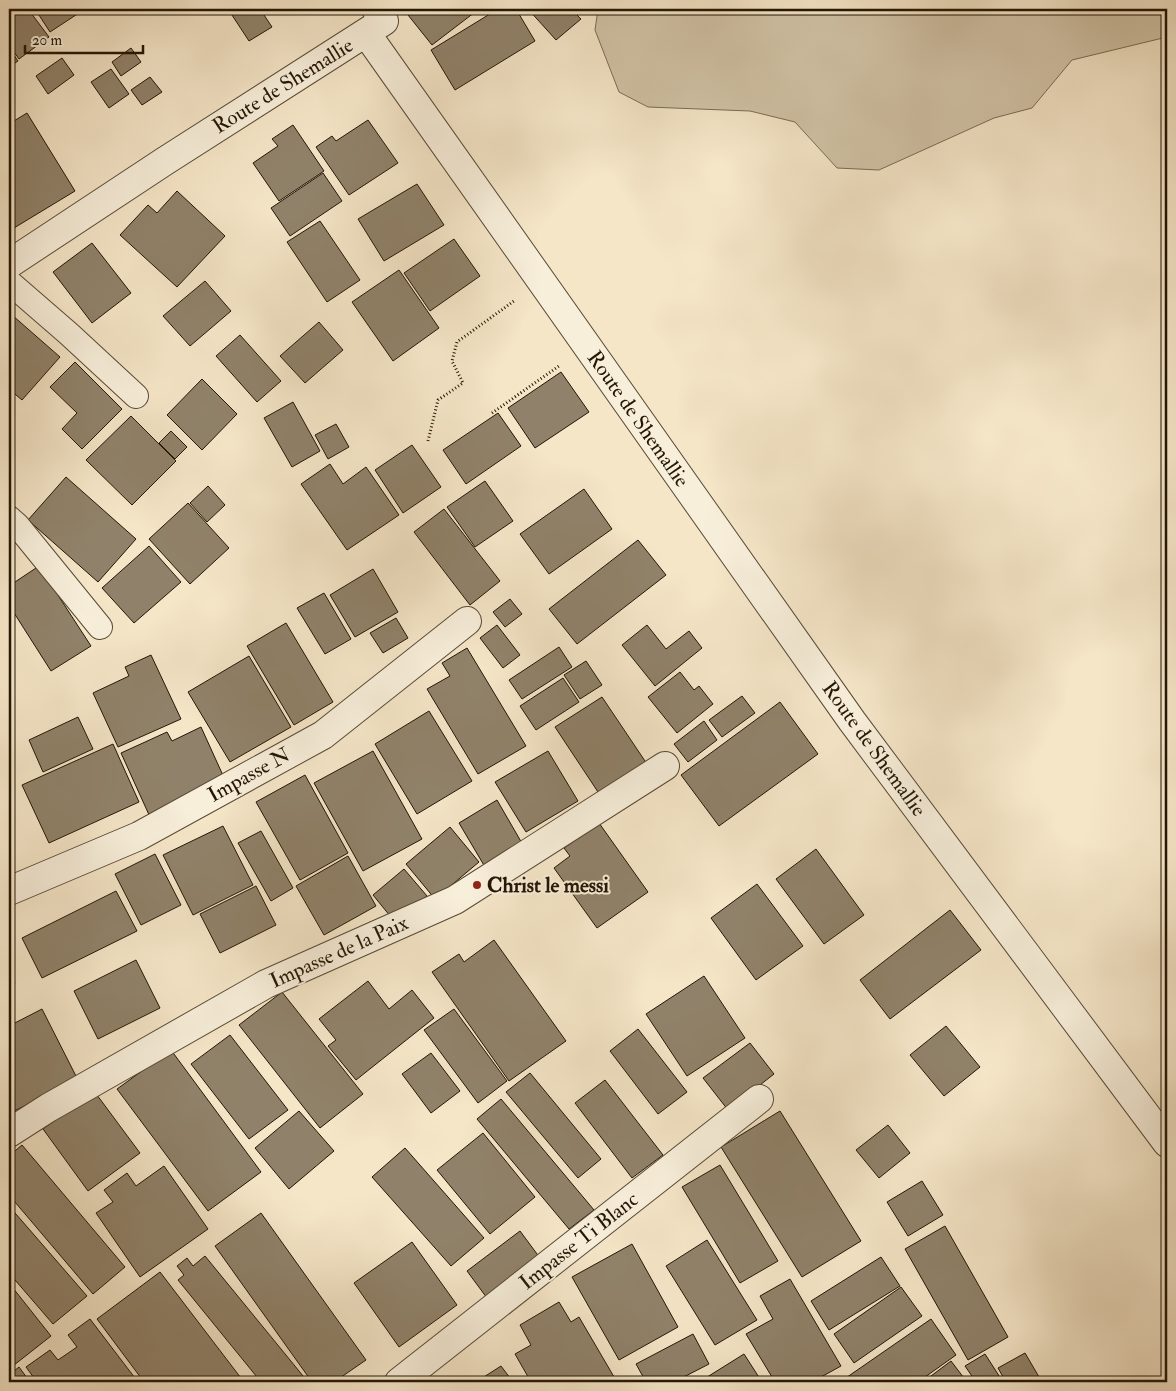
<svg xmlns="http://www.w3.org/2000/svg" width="1176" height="1391" font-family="'IM FELL Double Pica',serif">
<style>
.green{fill:#d1c3a7;stroke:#7a6c56}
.building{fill:#90826a;stroke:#231605}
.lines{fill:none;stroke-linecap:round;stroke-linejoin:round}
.service-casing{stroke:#584a36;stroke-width:26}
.minor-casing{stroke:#584a36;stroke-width:30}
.path{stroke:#231605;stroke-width:3;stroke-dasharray:1 2.5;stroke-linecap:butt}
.service{stroke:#f8efdb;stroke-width:24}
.minor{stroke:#f8efdb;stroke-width:28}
.poi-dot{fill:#8f2418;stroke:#f8efdb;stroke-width:2}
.labels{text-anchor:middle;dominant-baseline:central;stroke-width:4;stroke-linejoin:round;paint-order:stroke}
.street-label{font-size:21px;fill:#231605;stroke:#f8efdb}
.poi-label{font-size:21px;font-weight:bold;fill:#231605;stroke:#f8efdb;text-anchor:start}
</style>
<rect width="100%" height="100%" fill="#f5e6c8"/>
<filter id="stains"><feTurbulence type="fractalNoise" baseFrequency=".004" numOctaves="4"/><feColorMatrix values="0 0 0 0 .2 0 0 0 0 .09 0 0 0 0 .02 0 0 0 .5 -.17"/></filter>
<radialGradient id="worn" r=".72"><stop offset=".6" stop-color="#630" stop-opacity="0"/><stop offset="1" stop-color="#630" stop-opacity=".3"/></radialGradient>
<!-- green -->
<polygon class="green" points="598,9 1167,9 1167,37 1072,60 1032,108 994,118 879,170 837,168 795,122 750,111 648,107 619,92 595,30"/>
<!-- building -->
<g class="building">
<polygon points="20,9 28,9 49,37 19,59 9,45 9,16"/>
<polygon points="35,9 85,9 50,32"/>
<polygon points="228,9 260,9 272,27 249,41"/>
<polygon points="406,9 479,9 432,45 404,10"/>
<polygon points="498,9 516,9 535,41 455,90 431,50"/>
<polygon points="528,9 571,9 581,19 556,40"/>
<polygon points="9,48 18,61 9,67"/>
<polygon points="131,48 141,62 121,76 112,62"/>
<polygon points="62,58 74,75 48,94 36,76"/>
<polygon points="111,69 129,94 109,108 91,82"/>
<polygon points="150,77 162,92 142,105 131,90"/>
<polygon points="27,113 75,191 9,231 9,124"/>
<polygon points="368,120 398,163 349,195 316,147 332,136 336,141"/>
<polygon points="293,125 324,171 279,201 253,163 278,146 272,139"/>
<polygon points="323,173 342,201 290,236 271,208"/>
<polygon points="417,184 444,225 384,261 358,219"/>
<polygon points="177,191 225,236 177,287 120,235 148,205 157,213"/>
<polygon points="320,221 360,280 327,302 287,242"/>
<polygon points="454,239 480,276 430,311 404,273"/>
<polygon points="92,243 131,293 92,323 53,272"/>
<polygon points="399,270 439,328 393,361 352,302"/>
<polygon points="205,281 231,311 190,346 163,316"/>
<polygon points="12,315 60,357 22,400 9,389 9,319"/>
<polygon points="319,322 343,350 305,383 280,356"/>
<polygon points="240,335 281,381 257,402 216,356"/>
<polygon points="75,362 122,409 82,449 62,429 77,413 50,387"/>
<polygon points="561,372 589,412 535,448 508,408"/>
<polygon points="202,379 237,414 202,450 167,415"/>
<polygon points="293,402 320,451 292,467 264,418"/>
<polygon points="498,413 521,446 466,484 443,450"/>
<polygon points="131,416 176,461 132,505 86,460"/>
<polygon points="336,424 349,447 328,459 315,435"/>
<polygon points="171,431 187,447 175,459 159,443"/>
<polygon points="412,445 441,487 403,513 375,470"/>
<polygon points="330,464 343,484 366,467 399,515 347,550 301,484"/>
<polygon points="66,477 136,539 98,582 28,520"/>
<polygon points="485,481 513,521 475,547 447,507"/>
<polygon points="208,486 225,505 207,522 190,503"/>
<polygon points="584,489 612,529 549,574 520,534"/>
<polygon points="188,503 229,548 190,584 149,539"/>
<polygon points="444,509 500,581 470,605 414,532"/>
<polygon points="638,540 666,575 577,644 549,609"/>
<polygon points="149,546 181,582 134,623 102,588"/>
<polygon points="39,566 91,646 51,671 9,605 9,586"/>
<polygon points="373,569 398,612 355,637 330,595"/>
<polygon points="324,593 351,639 325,654 297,608"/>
<polygon points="510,599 522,614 505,627 493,612"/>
<polygon points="9,617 14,624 9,627"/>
<polygon points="396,618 408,638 383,653 370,633"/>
<polygon points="286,623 333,702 294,725 247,646"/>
<polygon points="497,625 520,655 503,668 480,638"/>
<polygon points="647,625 666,649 689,631 702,648 655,686 622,645"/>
<polygon points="559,647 572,667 522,699 509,680"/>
<polygon points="467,648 526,746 478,774 427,689 450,676 442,663"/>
<polygon points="151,655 181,719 118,747 93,693 129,676 125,667"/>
<polygon points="249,656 291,727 230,762 188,692"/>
<polygon points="586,661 602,685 580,699 564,675"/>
<polygon points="680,672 694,690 699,686 713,704 677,733 648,697"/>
<polygon points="563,678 579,702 536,730 520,706"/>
<polygon points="742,696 755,713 722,737 709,720"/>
<polygon points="602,697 647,764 600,795 555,727"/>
<polygon points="780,702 818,754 719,826 681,775"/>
<polygon points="429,711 472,781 417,814 375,744"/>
<polygon points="78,717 93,749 43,772 29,740"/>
<polygon points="704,721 717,740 688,762 674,744"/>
<polygon points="201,727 226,782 150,817 121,753 167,732 172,741"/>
<polygon points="113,744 139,802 49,843 22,785"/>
<polygon points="373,751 422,839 363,871 314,783"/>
<polygon points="548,751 578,801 526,832 495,782"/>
<polygon points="305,775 348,853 300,880 256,802"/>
<polygon points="497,800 523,845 485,867 459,823"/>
<polygon points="599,823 648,892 597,928 554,868 570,856 564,848"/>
<polygon points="223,826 253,885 193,915 163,855"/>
<polygon points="450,827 479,862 435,899 406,864"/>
<polygon points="261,831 293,888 271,901 238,843"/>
<polygon points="816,849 864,915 824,944 776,879"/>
<polygon points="155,854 181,905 141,925 115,874"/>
<polygon points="348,856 376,906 324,935 296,886"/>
<polygon points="404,869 427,896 395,922 373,895"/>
<polygon points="757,884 803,946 756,980 711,918"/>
<polygon points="256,886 276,925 220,953 200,914"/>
<polygon points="116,891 137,931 42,978 22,938"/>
<polygon points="950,910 981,950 890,1019 860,980"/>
<polygon points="494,940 566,1041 509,1081 432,972 459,954 464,962"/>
<polygon points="136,960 160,1008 98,1039 74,991"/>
<polygon points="9,971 15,983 9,986"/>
<polygon points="704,976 745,1038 687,1076 646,1014"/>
<polygon points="368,981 389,1009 412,990 434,1018 356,1080 328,1046 336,1040 319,1019"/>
<polygon points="282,992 363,1094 320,1128 239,1025"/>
<polygon points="42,1009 78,1080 12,1112 9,1105 9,1026"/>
<polygon points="454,1009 507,1081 478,1103 424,1030"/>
<polygon points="946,1026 980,1067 944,1096 910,1055"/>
<polygon points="638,1029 687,1092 658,1114 610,1051"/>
<polygon points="230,1035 288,1110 249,1139 191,1064"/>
<polygon points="750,1043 774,1074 728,1110 703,1078"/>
<polygon points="171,1050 261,1172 208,1211 117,1089"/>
<polygon points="431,1053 460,1091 431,1113 402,1074"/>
<polygon points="530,1073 601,1159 578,1178 506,1092"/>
<polygon points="605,1080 663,1155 632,1178 575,1103"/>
<polygon points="94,1091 140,1153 88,1191 43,1129"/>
<polygon points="501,1099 594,1210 569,1229 477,1119"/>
<polygon points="299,1111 334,1151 289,1189 255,1148"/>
<polygon points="780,1111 861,1241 802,1277 721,1147"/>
<polygon points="888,1125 910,1153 879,1178 856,1150"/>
<polygon points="483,1133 535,1197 490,1234 437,1170"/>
<polygon points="22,1145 125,1267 93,1294 9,1195 9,1156"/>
<polygon points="405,1148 484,1238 451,1266 372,1177"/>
<polygon points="720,1165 778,1261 740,1283 682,1187"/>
<polygon points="164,1166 208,1229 140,1277 96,1213 113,1202 104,1190 127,1173 136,1186"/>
<polygon points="922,1181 943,1215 908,1236 887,1202"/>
<polygon points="9,1206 87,1296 53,1324 9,1273"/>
<polygon points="261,1213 366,1360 334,1382 312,1382 215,1246"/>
<polygon points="945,1226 1008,1337 968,1360 905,1249"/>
<polygon points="520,1231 540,1258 487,1298 467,1271"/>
<polygon points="707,1240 757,1320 715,1345 666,1266"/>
<polygon points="412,1242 457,1305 399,1347 354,1283"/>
<polygon points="632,1244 678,1327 619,1360 572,1277"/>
<polygon points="205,1256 308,1382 261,1382 178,1280 184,1275 177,1266 187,1258 193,1266"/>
<polygon points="881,1257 900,1286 829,1330 811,1301"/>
<polygon points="160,1272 244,1382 144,1382 97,1319"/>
<polygon points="790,1279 841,1366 812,1382 775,1382 746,1334 773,1319 760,1296"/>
<polygon points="9,1283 51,1336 9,1369"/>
<polygon points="901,1287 922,1316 854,1363 834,1334"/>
<polygon points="559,1302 571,1322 579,1317 617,1382 531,1382 515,1354 531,1345 520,1325"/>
<polygon points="90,1319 138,1382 37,1382 26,1367 50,1350 58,1360 77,1347 68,1335"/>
<polygon points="931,1319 956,1355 918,1382 840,1382"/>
<polygon points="693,1334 709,1364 674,1382 646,1382 636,1364"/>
<polygon points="1025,1353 1042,1382 1006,1382 998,1368"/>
<polygon points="744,1354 762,1382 706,1382 704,1379"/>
<polygon points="985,1354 1003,1382 976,1382 965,1366"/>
<polygon points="951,1361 967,1382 923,1382"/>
<polygon points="501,1366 513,1382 476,1382"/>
<polygon points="19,1367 30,1382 9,1382 9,1375"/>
</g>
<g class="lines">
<!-- service casing -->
<g class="service-casing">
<g id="service">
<polyline points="9,282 69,334 136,396"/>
<polyline points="9,518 17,525 100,627"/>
</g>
</g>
<!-- minor casing -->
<g class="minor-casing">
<g id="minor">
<polyline points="366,33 852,721 1167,1143"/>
<polyline points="9,264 165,161 384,21 376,9"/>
<polyline points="9,891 139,836 323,735 467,621"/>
<polyline points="9,1133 48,1108 266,984 455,900 665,766"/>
<polyline points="399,1382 759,1099"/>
</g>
</g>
<!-- path -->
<g class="path">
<polyline points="492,413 559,366"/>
<polyline points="428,441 438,400 463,383 452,361 457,342 514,301"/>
</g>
<!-- service -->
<use href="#service" class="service"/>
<!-- minor -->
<use href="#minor" class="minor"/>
</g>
<!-- markers -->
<circle class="poi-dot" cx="477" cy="885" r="5"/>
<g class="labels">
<!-- street labels -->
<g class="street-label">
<text transform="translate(283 86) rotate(-32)">Route de Shemallie</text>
<text transform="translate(638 419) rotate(55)">Route de Shemallie</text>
<text transform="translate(874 749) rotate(54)">Route de Shemallie</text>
<text transform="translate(249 775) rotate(-29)">Impasse N</text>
<text transform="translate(339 952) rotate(-24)">Impasse de la Paix</text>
<text transform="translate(579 1241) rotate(-38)">Impasse Ti Blanc</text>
</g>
<!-- poi labels -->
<g class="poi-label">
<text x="487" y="885">Christ le messi</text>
</g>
</g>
<!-- margin -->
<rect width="1176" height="1391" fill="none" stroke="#f5e6c8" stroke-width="30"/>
<rect x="10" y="10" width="1156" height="1371" fill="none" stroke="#231605" stroke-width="2.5"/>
<rect x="15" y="15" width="1146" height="1361" fill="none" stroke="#231605"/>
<!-- scale -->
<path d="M25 45v8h118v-8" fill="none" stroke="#231605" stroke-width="2.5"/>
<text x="32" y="45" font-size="15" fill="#231605" stroke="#f8efdb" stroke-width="4" paint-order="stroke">20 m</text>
<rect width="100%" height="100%" filter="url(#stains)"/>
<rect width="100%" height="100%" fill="url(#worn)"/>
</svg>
